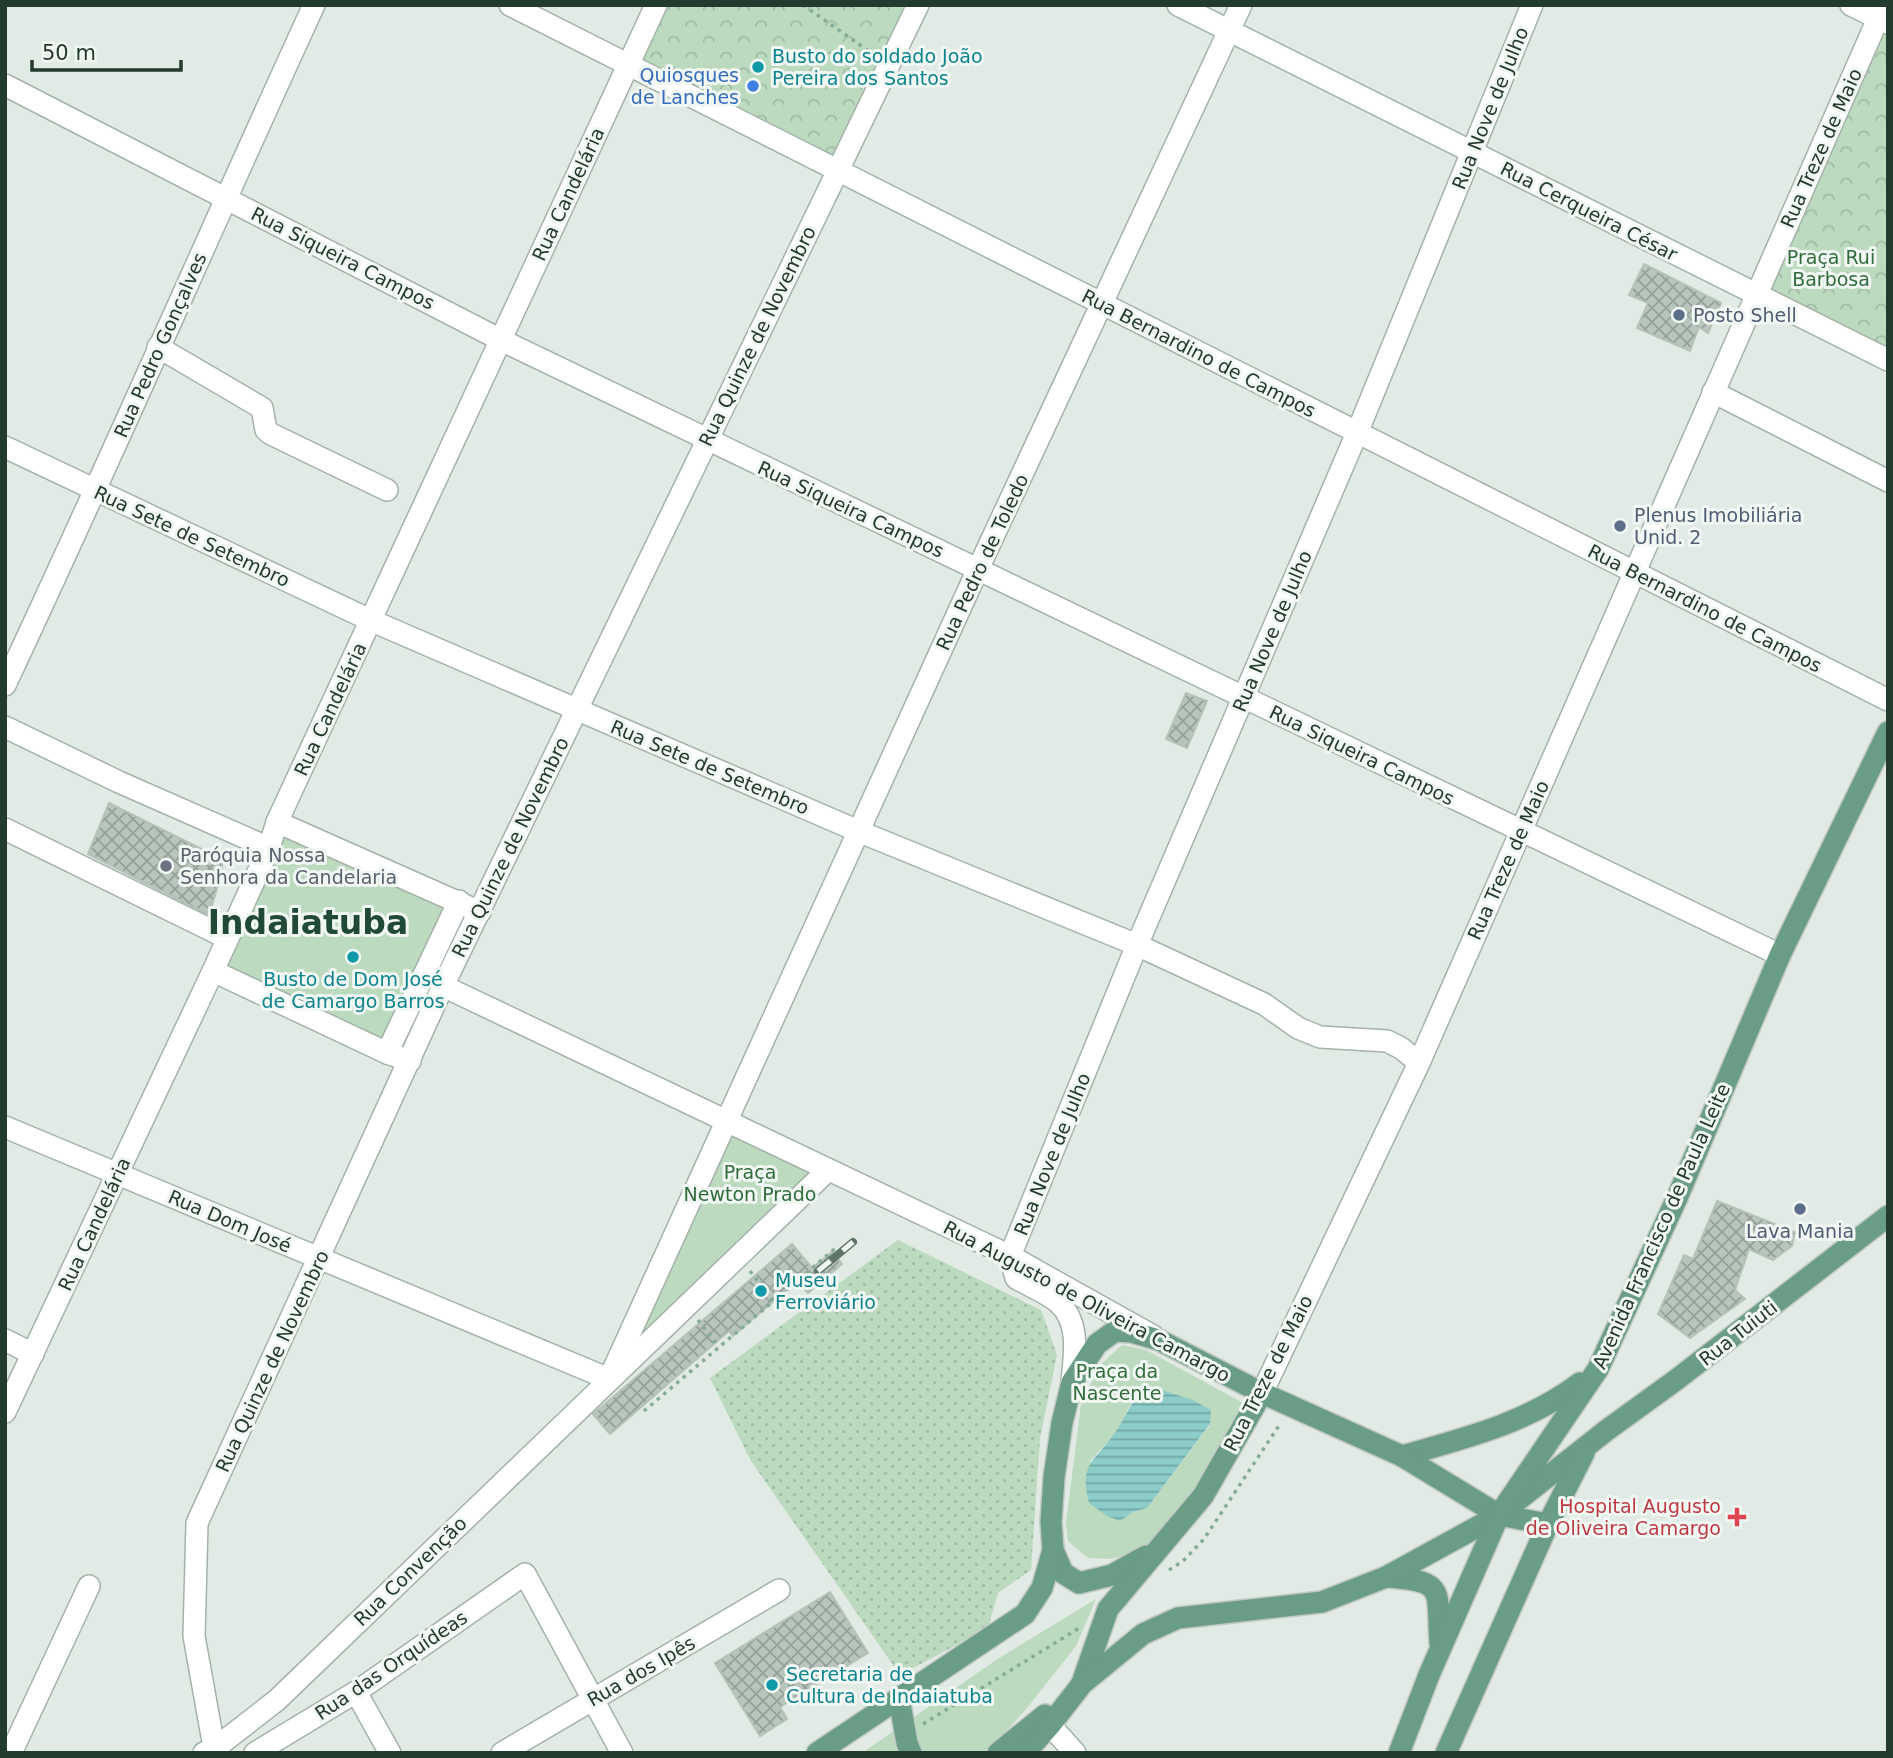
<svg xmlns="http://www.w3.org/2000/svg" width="1893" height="1758" font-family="'DejaVu Sans',sans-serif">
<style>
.grass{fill:url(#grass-dots)}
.forest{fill:url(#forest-crowns)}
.green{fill:#bbdabe;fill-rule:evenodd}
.water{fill:url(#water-rules)}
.building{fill:url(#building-cross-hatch);stroke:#b4c3ba;stroke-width:2}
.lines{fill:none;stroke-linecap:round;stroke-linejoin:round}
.minor-casing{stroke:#a4b2aa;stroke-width:24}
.major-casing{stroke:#c1c8c5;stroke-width:24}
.path{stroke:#84ac97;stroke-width:3.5;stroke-dasharray:3.5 5;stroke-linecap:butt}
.minor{stroke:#fff;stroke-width:21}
.major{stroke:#699d85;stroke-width:21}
.rail-casing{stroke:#5d756a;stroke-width:8}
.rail{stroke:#f1f7f3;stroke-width:5;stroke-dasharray:16;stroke-linecap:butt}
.culture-dot{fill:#0f9aa8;stroke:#f1f7f3;stroke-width:2.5}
.shop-dot{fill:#3f7fe0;stroke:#f1f7f3;stroke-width:2.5}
.service-dot{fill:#5c6f8a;stroke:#f1f7f3;stroke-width:2.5}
.worship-dot{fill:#6b7280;stroke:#f1f7f3;stroke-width:2.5}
.health-dot{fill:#e0444e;stroke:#f1f7f3;stroke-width:2.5}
.labels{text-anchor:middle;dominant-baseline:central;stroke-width:6;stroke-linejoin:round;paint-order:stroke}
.culture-label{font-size:19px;fill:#0d838f;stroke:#f1f7f3;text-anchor:start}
.shop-label{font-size:19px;fill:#366cbe;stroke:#f1f7f3;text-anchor:end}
.street-label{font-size:19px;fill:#233a2f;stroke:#f1f7f3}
.park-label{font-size:19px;fill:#306d3b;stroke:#f1f7f3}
.service-label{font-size:19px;fill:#4e5e75;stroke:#f1f7f3;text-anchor:start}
.worship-label{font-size:19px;fill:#5b616d;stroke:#f1f7f3;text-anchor:start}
.health-label{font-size:19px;fill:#be3a42;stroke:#f1f7f3;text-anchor:end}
.town-label{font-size:33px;font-weight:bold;fill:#204a37;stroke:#f1f7f3}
</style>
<defs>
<pattern id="grass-dots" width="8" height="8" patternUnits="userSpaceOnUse" patternTransform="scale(1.75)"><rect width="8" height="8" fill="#bbdabe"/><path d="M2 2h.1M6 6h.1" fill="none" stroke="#a0bca4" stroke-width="1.8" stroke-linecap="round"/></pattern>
<pattern id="forest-crowns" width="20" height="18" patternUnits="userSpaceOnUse" patternTransform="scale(1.75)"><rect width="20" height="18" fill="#bbdabe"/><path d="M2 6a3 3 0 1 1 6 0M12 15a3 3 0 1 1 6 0" fill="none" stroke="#a0bca4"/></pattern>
<pattern id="water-rules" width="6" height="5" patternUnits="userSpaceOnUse" patternTransform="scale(1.75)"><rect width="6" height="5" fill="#8dccc8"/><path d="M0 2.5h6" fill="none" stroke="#73a7a3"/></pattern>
<pattern id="building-cross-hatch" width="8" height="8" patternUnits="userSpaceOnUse" patternTransform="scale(1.75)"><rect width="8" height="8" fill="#b7c5bd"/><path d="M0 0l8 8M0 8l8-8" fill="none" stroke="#94a19a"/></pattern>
</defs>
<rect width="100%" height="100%" fill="#e1eae4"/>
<!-- grass -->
<polygon class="grass" points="898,1240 1041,1310 1057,1355 1040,1438 1031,1570 998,1593 988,1628 900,1675 751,1461 710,1378"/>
<!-- forest -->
<g class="forest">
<polygon points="656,5 918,5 838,170 628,65"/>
<polygon points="1888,23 1888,360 1756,294"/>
</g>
<!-- green -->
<g class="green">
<polygon points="277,822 459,901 387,1053 213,971"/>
<polygon points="726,1121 828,1170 609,1379"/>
<path d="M1122 1345 1146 1350 1243 1403 1159 1549 1108 1559 1088 1558 1068 1541 1066 1523 1081 1404 1099 1366ZM1139 1390 1210 1425 1147 1508 1133 1512 1090 1461 1113 1436Z"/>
<polygon points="1096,1599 1076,1646 1027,1708 987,1753 862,1753 996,1660"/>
</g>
<!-- water -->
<path class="water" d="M1152 1387 1193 1400 1211 1410 1210 1424 1147 1508 1133 1512 1120 1521 1107 1516 1089 1503C1079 1462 1094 1463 1114 1434 1123 1420 1131 1405 1140 1390Z"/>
<!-- building -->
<g class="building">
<polygon points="1644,264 1721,303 1708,333 1699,327 1690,351 1637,328 1648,303 1629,295"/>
<polygon points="1186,693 1207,701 1187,748 1166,739"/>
<polygon points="109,803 222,859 222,872 209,915 88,854"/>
<polygon points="1717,1201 1795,1232 1792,1246 1773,1260 1749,1249 1735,1290 1745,1299 1690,1338 1658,1314 1684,1255 1693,1259"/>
<polygon points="792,1244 812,1268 832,1252 842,1264 808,1293 797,1281 733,1336 729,1331 610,1434 593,1414"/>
<polygon points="830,1592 868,1653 780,1707 787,1719 760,1736 715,1663"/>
</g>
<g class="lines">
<!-- minor casing -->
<g class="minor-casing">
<g id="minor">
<polyline points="510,5 1888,700"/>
<polyline points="1178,5 1888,360"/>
<polyline points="1851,5 1888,23"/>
<polyline points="5,85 501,340 1780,955"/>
<polyline points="158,347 262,408 266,430 271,434 387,490"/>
<polyline points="1713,392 1888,481"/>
<polyline points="5,447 370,620 858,831 1137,945 1264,1004 1298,1028 1320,1037 1387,1041 1401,1048 1419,1063"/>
<path d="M5 685C111 460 210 231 314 5"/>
<polyline points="5,727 119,782 269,848"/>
<polyline points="277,822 480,912"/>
<polyline points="5,829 227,938"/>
<polyline points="213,971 387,1053 410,1061"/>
<polyline points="443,986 1010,1256 1153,1336"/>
<polyline points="387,1053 459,901"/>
<polyline points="5,1127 609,1379"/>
<polyline points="1010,1256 1137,945 1357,433 1532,5"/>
<path d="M1010 1256 1016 1278C1029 1286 1048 1293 1059 1303 1081 1324 1074 1356 1072 1382"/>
<polyline points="5,1340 33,1354"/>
<polyline points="609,1379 978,569 1241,5"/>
<polyline points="1262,1393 1419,1063 1884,5"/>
<polyline points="5,1412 213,971 269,848 277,822 656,5"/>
<polyline points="356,1692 390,1753"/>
<polyline points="1050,1725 1075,1753"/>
<polyline points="11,1753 89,1586"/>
<polyline points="204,1753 214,1749 277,1700 828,1170"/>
<polyline points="215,1753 194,1636 197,1523 443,986 918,5"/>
<polyline points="255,1753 356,1692 525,1574 622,1753"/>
<polyline points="502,1753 779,1590"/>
</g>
</g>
<!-- major casing -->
<g class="major-casing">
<g id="major">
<path d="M1402 1456C1466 1438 1527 1423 1580 1383"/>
<polyline points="1053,1550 1063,1573 1079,1583 1112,1575 1146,1556"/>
<path d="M1386 1577C1448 1581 1436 1590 1440 1643"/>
<polyline points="1082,1683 1108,1609 1203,1496 1262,1393"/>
<polyline points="899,1698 907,1743 911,1753"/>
<polyline points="817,1753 1025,1614 1042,1588 1053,1550 1051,1522 1054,1477 1062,1423 1072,1382 1097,1344 1115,1331 1131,1332 1159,1340 1262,1393 1402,1456 1499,1515 1548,1524"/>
<polyline points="998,1753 1045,1715"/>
<polyline points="1025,1753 1050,1725 1082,1684 1143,1634 1178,1618 1322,1602 1386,1577 1499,1515 1607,1430 1676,1380 1888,1216"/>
<polyline points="1399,1753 1429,1675 1499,1515 1598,1369 1677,1198 1780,955 1888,732"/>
<polyline points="1446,1753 1548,1524 1584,1453"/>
</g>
</g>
<!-- path -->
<g class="path">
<polyline points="803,5 873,54"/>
<polyline points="750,1271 773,1301"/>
<polyline points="698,1320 719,1347"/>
<polyline points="644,1411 838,1246"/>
<polyline points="1169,1570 1183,1561 1204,1539 1280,1424"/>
<polyline points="923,1724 1081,1627"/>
</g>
<!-- minor -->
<use href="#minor" class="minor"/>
<!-- major -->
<use href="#major" class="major"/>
<!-- rail casing -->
<g class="rail-casing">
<polyline id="rail" points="818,1271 853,1242"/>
</g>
<!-- rail -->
<use href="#rail" class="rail"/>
</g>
<!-- markers -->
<g class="culture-dot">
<circle cx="758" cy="67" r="7"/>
<circle cx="353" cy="957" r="7"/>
<circle cx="761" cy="1291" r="7"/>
<circle cx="772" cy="1685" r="7"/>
</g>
<circle class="shop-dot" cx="753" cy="86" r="7"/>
<g class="service-dot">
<circle cx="1679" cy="315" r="7"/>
<circle cx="1620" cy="526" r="7"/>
<circle cx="1800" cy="1209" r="7"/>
</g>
<circle class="worship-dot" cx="166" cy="866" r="7"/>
<path class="health-dot" d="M1733.5 1506.5h7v7h7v7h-7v7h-7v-7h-7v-7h7z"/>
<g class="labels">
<!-- culture labels -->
<g class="culture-label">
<text x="772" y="56">Busto do soldado João<tspan x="772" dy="22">Pereira dos Santos</tspan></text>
<text x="353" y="979" text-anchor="middle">Busto de Dom José<tspan x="353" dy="22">de Camargo Barros</tspan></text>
<text x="775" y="1280">Museu<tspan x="775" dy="22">Ferroviário</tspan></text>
<text x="786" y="1674">Secretaria de<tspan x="786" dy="22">Cultura de Indaiatuba</tspan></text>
</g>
<!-- shop labels -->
<g class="shop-label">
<text x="739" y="75">Quiosques<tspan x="739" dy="22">de Lanches</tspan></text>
</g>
<!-- street labels -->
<g class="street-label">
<text transform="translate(1490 108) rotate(-68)">Rua Nove de Julho</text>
<text transform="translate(1821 148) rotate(-66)">Rua Treze de Maio</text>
<text transform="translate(568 194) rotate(-65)">Rua Candelária</text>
<text transform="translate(1589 211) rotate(27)">Rua Cerqueira César</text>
<text transform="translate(343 258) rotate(27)">Rua Siqueira Campos</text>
<text transform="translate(757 336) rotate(-64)">Rua Quinze de Novembro</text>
<text transform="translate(160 345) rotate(-66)">Rua Pedro Gonçalves</text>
<text transform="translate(1199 353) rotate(27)">Rua Bernardino de Campos</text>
<text transform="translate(851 509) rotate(25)">Rua Siqueira Campos</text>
<text transform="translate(192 536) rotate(25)">Rua Sete de Setembro</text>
<text transform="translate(982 562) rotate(-65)">Rua Pedro de Toledo</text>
<text transform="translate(1705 608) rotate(27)">Rua Bernardino de Campos</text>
<text transform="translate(1272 631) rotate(-67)">Rua Nove de Julho</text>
<text transform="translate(330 709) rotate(-65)">Rua Candelária</text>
<text transform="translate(1362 755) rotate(26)">Rua Siqueira Campos</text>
<text transform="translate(710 767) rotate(23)">Rua Sete de Setembro</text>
<text transform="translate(510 847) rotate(-64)">Rua Quinze de Novembro</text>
<text transform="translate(1508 860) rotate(-66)">Rua Treze de Maio</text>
<text transform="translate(1052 1154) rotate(-68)">Rua Nove de Julho</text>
<text transform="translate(230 1221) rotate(23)">Rua Dom José</text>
<text transform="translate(94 1224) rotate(-65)">Rua Candelária</text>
<text transform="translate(1661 1226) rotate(-66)">Avenida Francisco de Paula Leite</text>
<text transform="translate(1087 1301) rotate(28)">Rua Augusto de Oliveira Camargo</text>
<text transform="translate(1738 1333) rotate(-38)">Rua Tuiuti</text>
<text transform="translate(272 1361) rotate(-65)">Rua Quinze de Novembro</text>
<text transform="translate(1268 1373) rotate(-63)">Rua Treze de Maio</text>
<text transform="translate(410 1571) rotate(-44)">Rua Convenção</text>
<text transform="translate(391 1665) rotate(-34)">Rua das Orquídeas</text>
<text transform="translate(641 1671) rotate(-30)">Rua dos Ipês</text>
</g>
<!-- park labels -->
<g class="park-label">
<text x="1831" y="257">Praça Rui<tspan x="1831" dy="22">Barbosa</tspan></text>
<text x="750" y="1172">Praça<tspan x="750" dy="22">Newton Prado</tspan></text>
<text x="1117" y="1371">Praça da<tspan x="1117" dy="22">Nascente</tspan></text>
</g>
<!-- service labels -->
<g class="service-label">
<text x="1693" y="315">Posto Shell</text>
<text x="1634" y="515">Plenus Imobiliária<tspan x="1634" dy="22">Unid. 2</tspan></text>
<text x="1800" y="1231" text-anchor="middle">Lava Mania</text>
</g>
<!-- worship labels -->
<g class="worship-label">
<text x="180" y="855">Paróquia Nossa<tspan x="180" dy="22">Senhora da Candelaria</tspan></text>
</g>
<!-- health labels -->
<g class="health-label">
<text x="1721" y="1506">Hospital Augusto<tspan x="1721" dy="22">de Oliveira Camargo</tspan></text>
</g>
<!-- town labels -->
<g class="town-label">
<text x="308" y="922">Indaiatuba</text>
</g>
</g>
<!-- border -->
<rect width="1893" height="1758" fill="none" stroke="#233a2f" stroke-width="14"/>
<!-- scale -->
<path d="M32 60v10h149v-10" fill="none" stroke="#233a2f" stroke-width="3.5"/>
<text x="42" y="60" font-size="21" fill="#233a2f" stroke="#f1f7f3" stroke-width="5" paint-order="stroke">50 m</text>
</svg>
